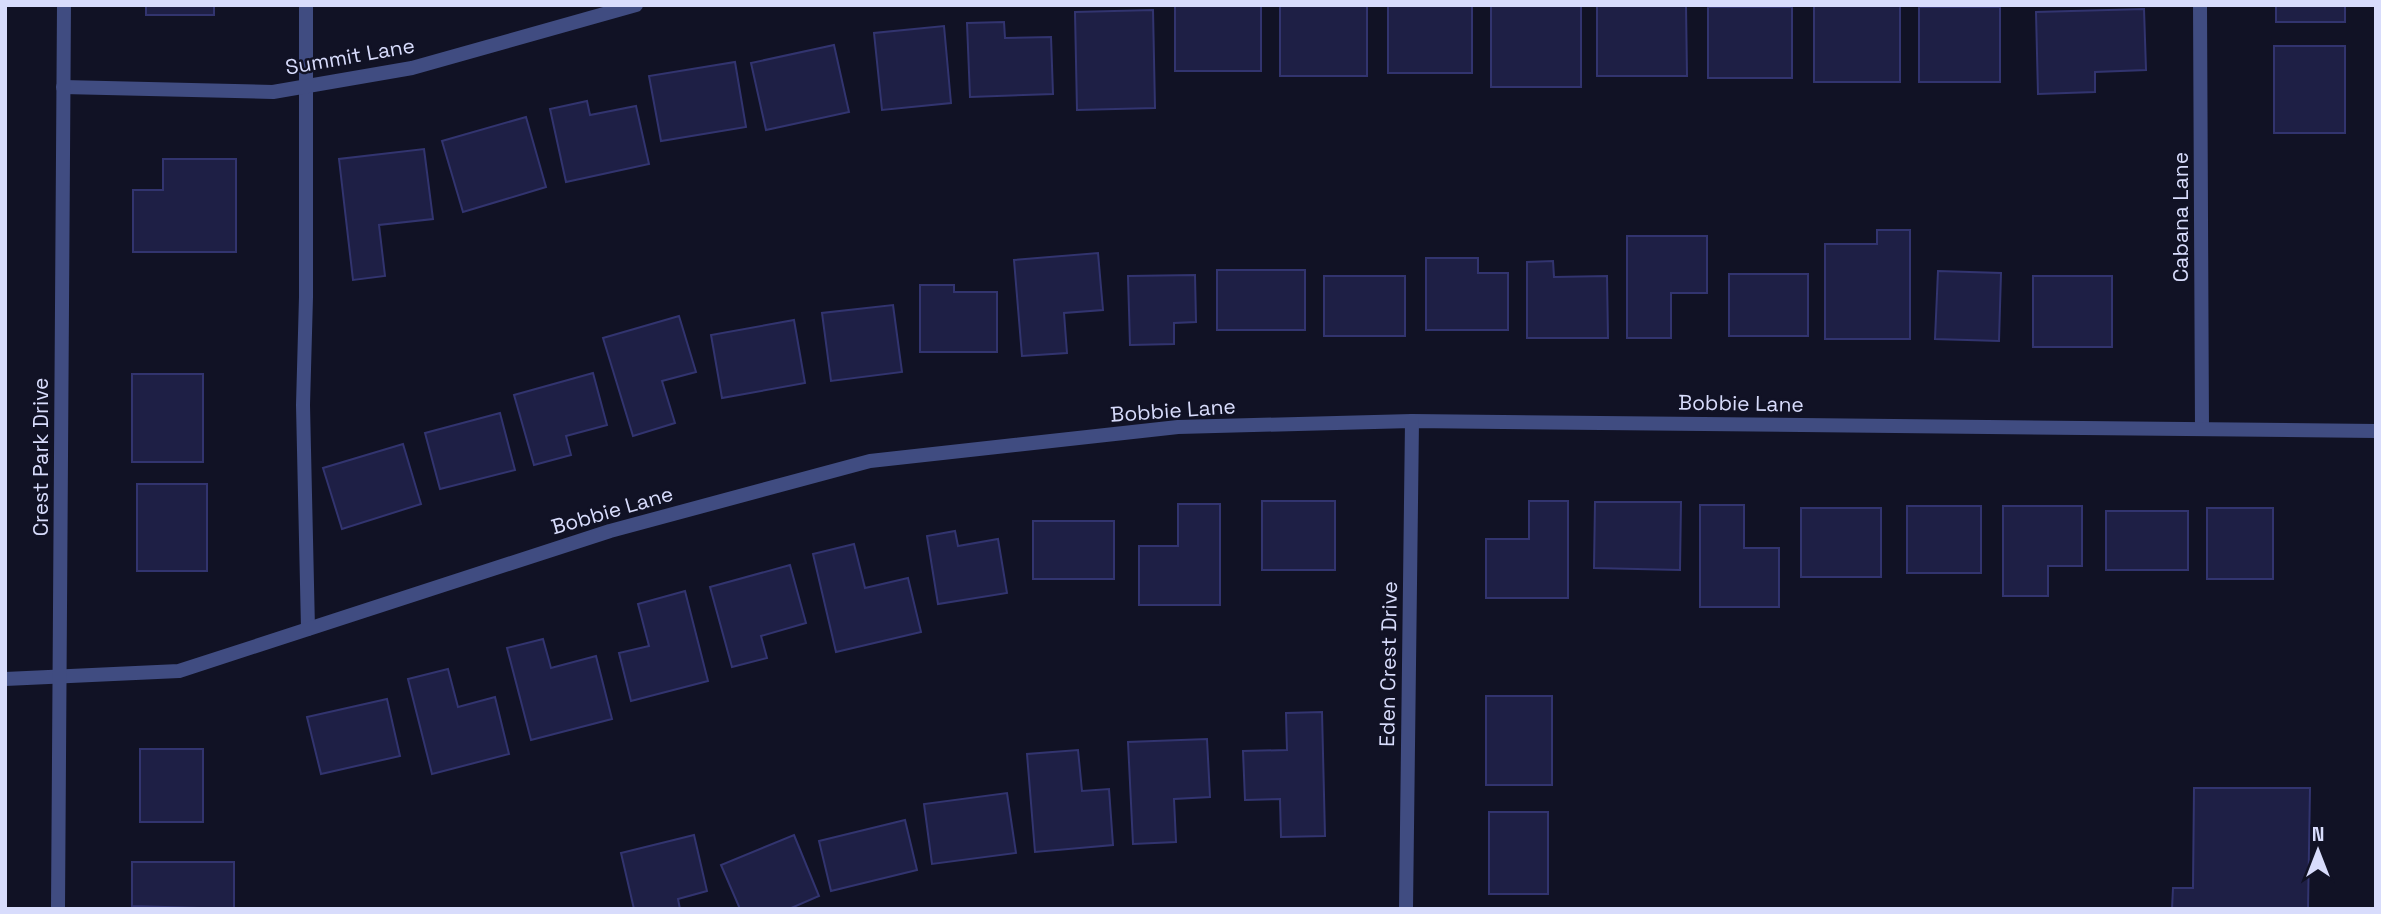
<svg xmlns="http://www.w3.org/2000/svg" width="2381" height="914" font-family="'Space Grotesk',sans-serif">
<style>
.building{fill:#1e1f45;stroke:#32346f;stroke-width:2}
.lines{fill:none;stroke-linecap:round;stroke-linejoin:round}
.service{stroke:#404c81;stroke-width:14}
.minor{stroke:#404c81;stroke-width:14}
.labels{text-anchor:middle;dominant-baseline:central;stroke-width:5;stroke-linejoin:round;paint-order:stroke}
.street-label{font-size:21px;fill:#d8dcfc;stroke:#111225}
</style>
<rect width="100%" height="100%" fill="#111225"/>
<!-- building -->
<g class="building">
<rect x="146" y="5" width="68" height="10"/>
<rect x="1175" y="5" width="86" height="66"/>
<rect x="1280" y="5" width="87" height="71"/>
<rect x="1388" y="5" width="84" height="68"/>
<polygon points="1597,5 1686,5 1687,76 1597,76"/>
<rect x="1814" y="5" width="86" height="77"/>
<rect x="2276" y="5" width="69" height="17"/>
<rect x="1491" y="6" width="90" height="81"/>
<rect x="1708" y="7" width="84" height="71"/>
<rect x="1919" y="7" width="81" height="75"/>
<polygon points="2144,9 2146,70 2095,72 2095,92 2038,94 2036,12"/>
<polygon points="1153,10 1155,108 1077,110 1075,12"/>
<polygon points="1004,22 1005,38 1051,37 1053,94 970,97 967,23"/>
<polygon points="944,26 951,103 882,110 874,33"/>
<polygon points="834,45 849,112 766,130 751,63"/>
<rect x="2274" y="46" width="71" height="87"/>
<polygon points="735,62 746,127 661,141 649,76"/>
<polygon points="587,101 590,115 636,106 649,164 566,182 550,109"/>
<polygon points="526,117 546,187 463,212 442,141"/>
<polygon points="424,149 433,219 379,225 385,276 353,280 339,159"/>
<polygon points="163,159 236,159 236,252 133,252 133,190 163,190"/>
<polygon points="1877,230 1910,230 1910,339 1825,339 1825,244 1877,244"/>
<polygon points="1627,236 1707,236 1707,293 1671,293 1671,338 1627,338"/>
<polygon points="1098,253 1103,310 1064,313 1067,353 1022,356 1014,260"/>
<polygon points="1426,258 1478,258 1478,273 1508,273 1508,330 1426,330"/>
<polygon points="1553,261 1554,277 1607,276 1608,338 1527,338 1527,262"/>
<rect x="1217" y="270" width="88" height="60"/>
<polygon points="1938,271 2001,273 1999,341 1935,339"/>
<rect x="1729" y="274" width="79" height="62"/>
<polygon points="1195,275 1196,322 1174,323 1174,344 1130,345 1128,276"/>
<rect x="1324" y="276" width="81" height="60"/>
<rect x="2033" y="276" width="79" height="71"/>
<polygon points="920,285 954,285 954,292 997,292 997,352 920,352"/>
<polygon points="893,305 902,372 831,381 822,313"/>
<polygon points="679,316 696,372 662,381 675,423 633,436 603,338"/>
<polygon points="794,320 805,383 722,398 711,335"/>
<polygon points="593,373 607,425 566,436 571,455 534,465 514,395"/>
<rect x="132" y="374" width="71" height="88"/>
<polygon points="500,413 515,470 440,489 425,433"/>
<polygon points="403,444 421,504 342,529 323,468"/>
<rect x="137" y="484" width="70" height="87"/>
<rect x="1262" y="501" width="73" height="69"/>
<polygon points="1529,501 1568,501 1568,598 1486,598 1486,539 1529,539"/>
<polygon points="1595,502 1681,502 1680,570 1594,568"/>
<polygon points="1178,504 1220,504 1220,605 1139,605 1139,546 1178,546"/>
<polygon points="1700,505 1744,505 1744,548 1779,548 1779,607 1700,607"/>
<rect x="1907" y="506" width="74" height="67"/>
<polygon points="2003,506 2082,506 2082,566 2048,566 2048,596 2003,596"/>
<rect x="1801" y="508" width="80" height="69"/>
<rect x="2207" y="508" width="66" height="71"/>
<rect x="2106" y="511" width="82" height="59"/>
<rect x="1033" y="521" width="81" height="58"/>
<polygon points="955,531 958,546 998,539 1007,593 938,604 927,536"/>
<polygon points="854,544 865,588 908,578 921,632 836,652 813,554"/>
<polygon points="790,565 806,623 761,636 767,658 732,667 710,587"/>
<polygon points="685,591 708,681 631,701 619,653 649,646 638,604"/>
<polygon points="543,639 551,668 596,656 612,719 531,740 507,648"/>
<polygon points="448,669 458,707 495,697 509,754 432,774 408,679"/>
<rect x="1486" y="696" width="66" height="89"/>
<polygon points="387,699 400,756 321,774 307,717"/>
<polygon points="1322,712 1325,836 1281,837 1280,799 1245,800 1243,751 1287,750 1286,713"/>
<polygon points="1207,739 1210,797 1174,799 1176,842 1133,844 1128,742"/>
<rect x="140" y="749" width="63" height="73"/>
<polygon points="1078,750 1082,791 1109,789 1113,845 1035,852 1027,754"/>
<polygon points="2194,788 2310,788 2308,909 2172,909 2173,888 2193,888"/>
<polygon points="1007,793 1016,853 932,864 924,804"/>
<rect x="1489" y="812" width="59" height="82"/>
<polygon points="905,820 917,870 831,891 819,841"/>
<polygon points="694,835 707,891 678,899 680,909 634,909 621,853"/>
<polygon points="794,835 819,896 789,909 740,909 721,865"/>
<polygon points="132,862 234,862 234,909 132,906"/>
</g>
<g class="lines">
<!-- service -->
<polyline class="service" points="306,5 306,297 303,405 308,629"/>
<!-- minor -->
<g class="minor">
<polyline points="2200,5 2202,428"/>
<polyline points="63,87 273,92 412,68 636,5"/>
<polyline points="5,679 179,671 610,531 870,461 1178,427 1412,421 2376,431"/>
<polyline points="58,909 64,5"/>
<polyline points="1406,909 1412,421"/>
</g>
</g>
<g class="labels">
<!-- street labels -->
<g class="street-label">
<text transform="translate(350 56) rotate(-10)">Summit Lane</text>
<text transform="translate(2180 217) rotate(-90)">Cabana Lane</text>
<text transform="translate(1741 403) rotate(1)">Bobbie Lane</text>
<text transform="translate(1173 410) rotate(-4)">Bobbie Lane</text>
<text transform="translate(40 457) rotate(-90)">Crest Park Drive</text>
<text transform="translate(612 510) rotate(-16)">Bobbie Lane</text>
<text transform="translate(1388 664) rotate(-89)">Eden Crest Drive</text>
</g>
</g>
<!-- border -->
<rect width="2381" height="914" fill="none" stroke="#d8dcfc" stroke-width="14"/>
<!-- north arrow -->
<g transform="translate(2318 851)" stroke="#111225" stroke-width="5" paint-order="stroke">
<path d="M0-5L12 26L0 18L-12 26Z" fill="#d8dcfc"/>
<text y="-10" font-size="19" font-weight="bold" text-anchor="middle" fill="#d8dcfc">N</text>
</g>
</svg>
